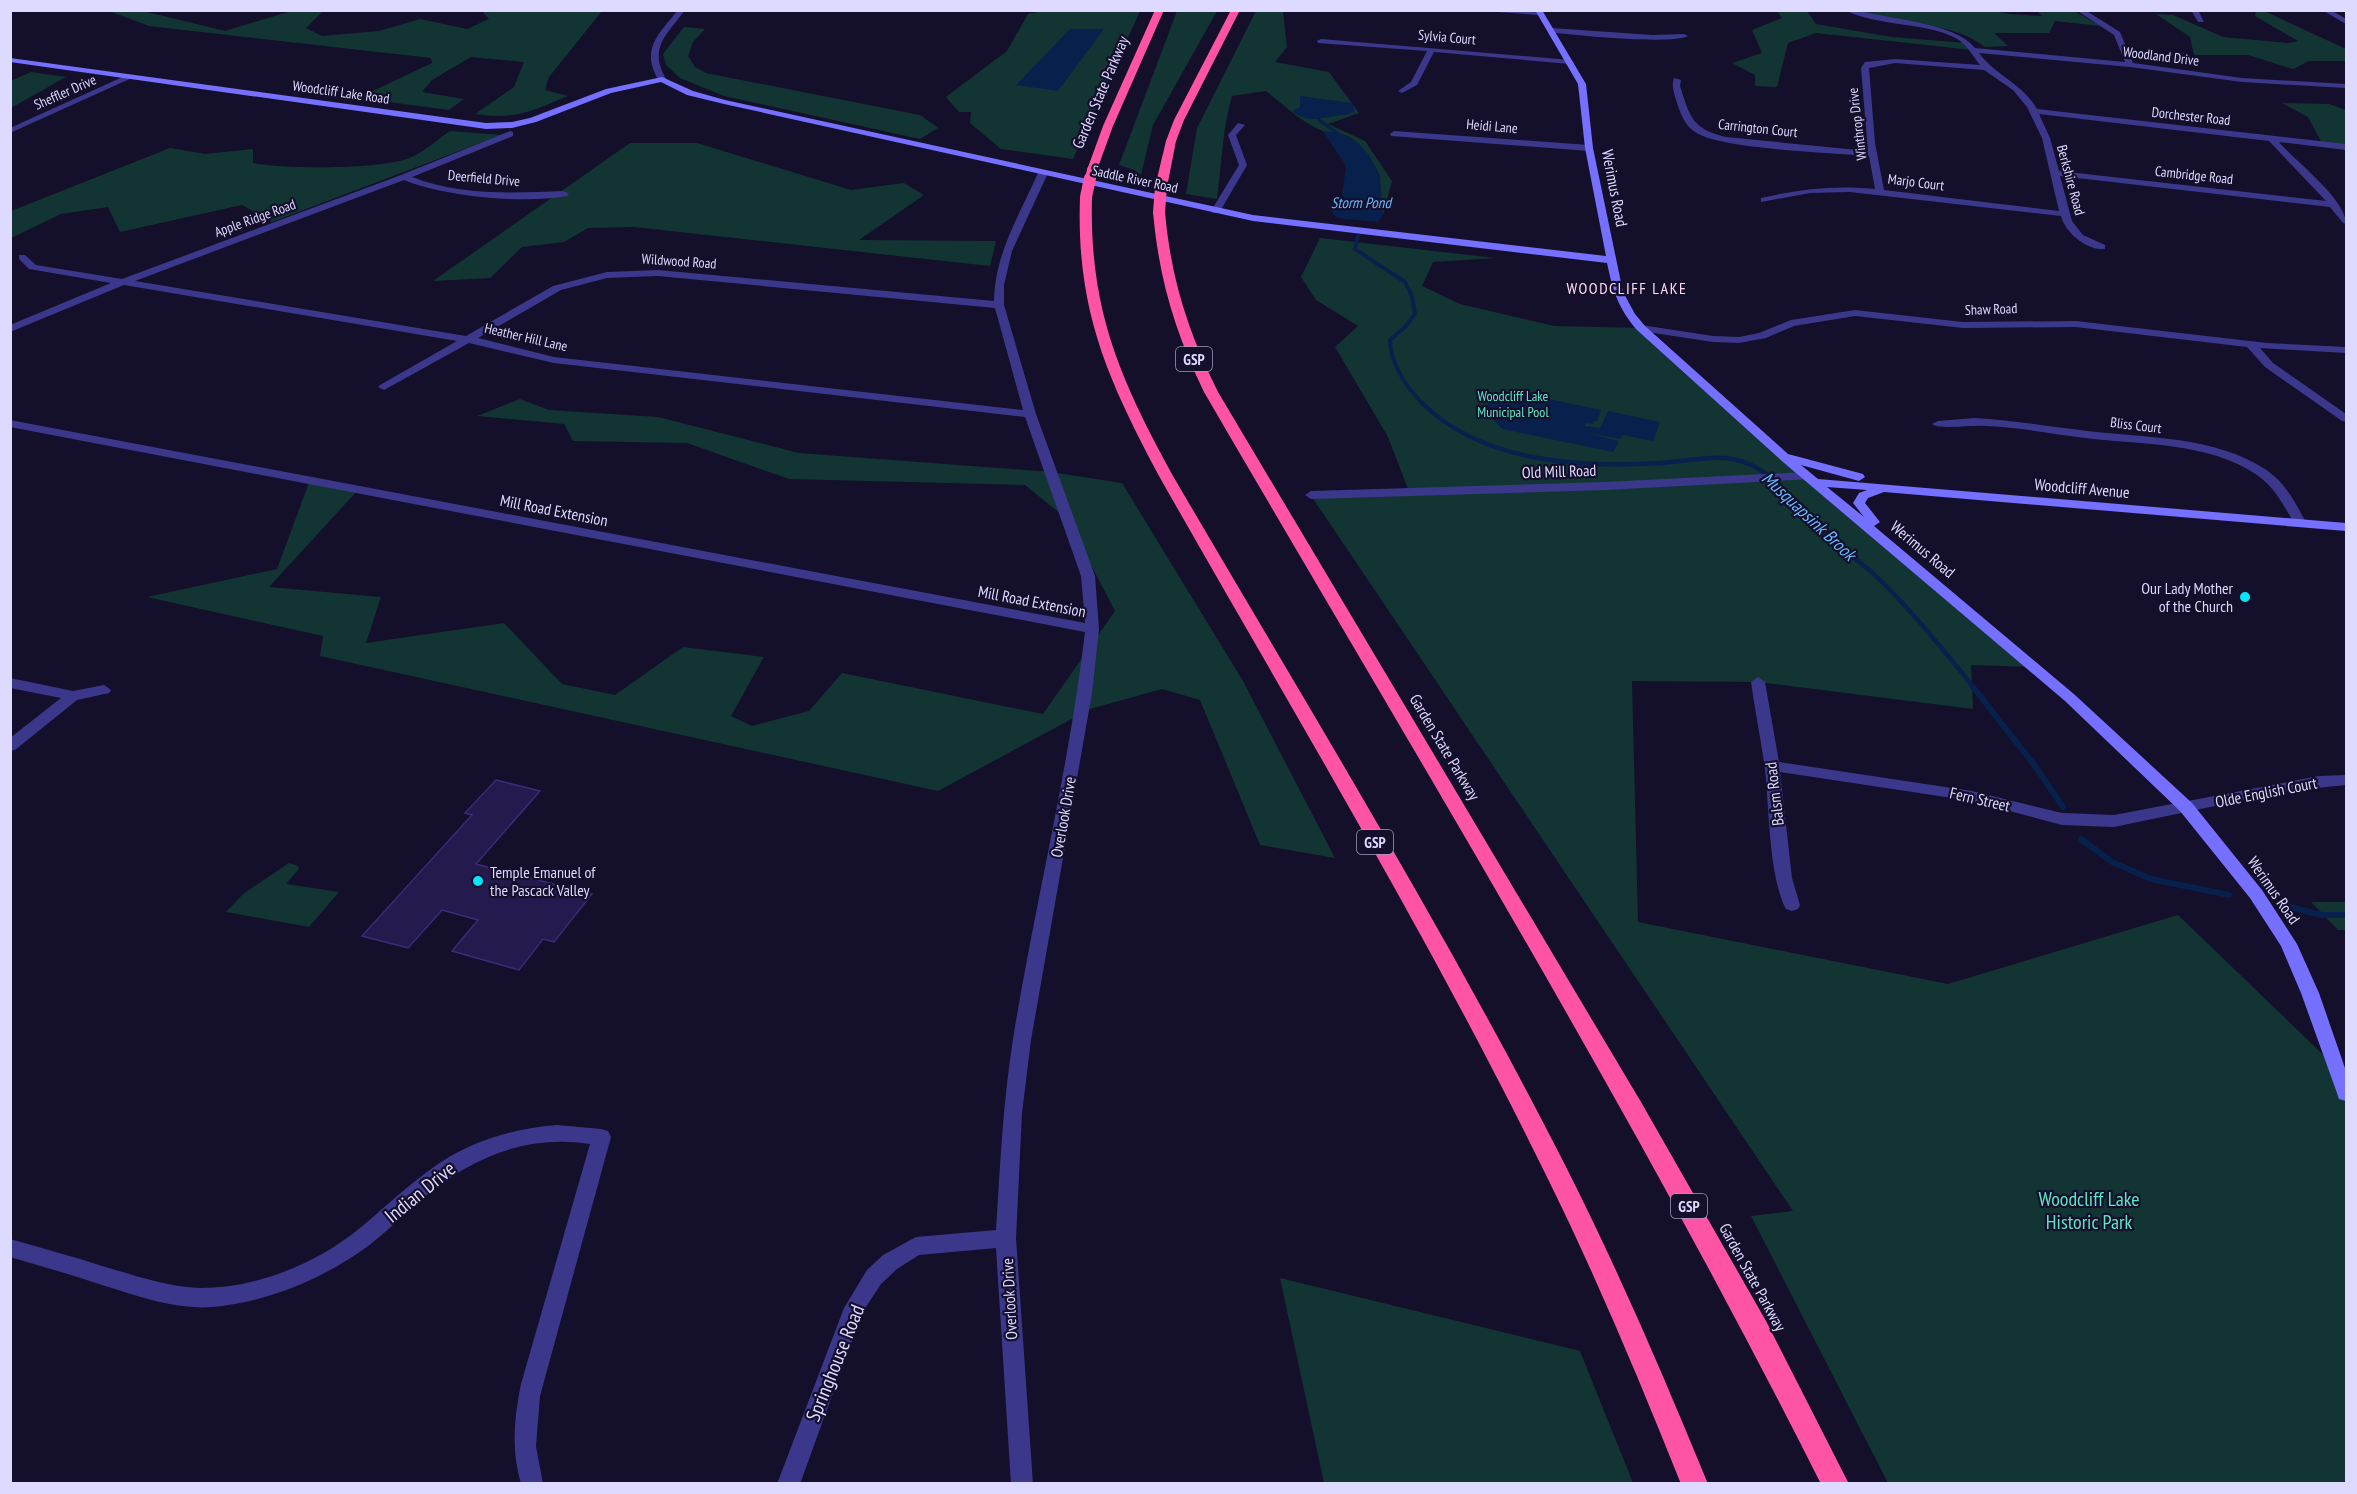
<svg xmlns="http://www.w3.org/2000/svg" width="2357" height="1494" font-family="'PT Sans Narrow',sans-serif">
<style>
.green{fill:#123534}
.water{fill:#08204c}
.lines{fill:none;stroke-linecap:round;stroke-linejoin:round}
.stream-far3{stroke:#08204c;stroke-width:3}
.stream-far2{stroke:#08204c;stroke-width:4}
.stream-far1{stroke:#08204c;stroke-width:4.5}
.stream{stroke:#08204c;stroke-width:6}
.building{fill:#251a4d;stroke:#3b2b7a;stroke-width:1.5}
.minor{fill:#3b388c;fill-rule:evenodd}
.tertiary{fill:#3b388c;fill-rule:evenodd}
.secondary{fill:#7570ff;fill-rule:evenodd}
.motorway{fill:#ff54a5;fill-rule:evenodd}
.motorway-bridge-far1{stroke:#ff54a5;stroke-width:10}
.motorway-bridge{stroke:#ff54a5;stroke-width:12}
.poi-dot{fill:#05e5ff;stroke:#140f2b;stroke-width:2}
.labels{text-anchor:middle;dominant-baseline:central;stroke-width:4.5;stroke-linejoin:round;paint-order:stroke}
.far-street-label{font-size:14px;fill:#ded9ff;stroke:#140f2b}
.far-park-label{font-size:14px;fill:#5de7c5;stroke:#140f2b}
.far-water-label{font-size:15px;font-style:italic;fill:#67b8ff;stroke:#140f2b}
.shield{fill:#140f2b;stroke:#a19cbf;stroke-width:1.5}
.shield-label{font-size:15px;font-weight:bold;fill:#ded9ff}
.street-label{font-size:16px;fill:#ded9ff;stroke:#140f2b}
.far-quarter-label{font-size:16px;letter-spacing:1.5px;fill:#ffdbf2;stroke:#140f2b}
.poi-label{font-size:16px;fill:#ded9ff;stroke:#140f2b;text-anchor:end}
.water-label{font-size:18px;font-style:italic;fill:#67b8ff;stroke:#140f2b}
.near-street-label{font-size:20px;fill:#ded9ff;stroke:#140f2b}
.near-park-label{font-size:20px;fill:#5de7c5;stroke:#140f2b}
</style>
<rect width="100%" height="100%" fill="#140f2b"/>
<!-- green -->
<g class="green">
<polygon points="1048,10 1140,11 1073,159 1001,149 970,123 971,112 959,112 946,97 1007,51 1028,14"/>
<path d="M1947 10H1991L2009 14 2042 16 2037 11H2074L2101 26 2055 21 2049 33H1994L2008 46 1985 47C1950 20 1902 27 1862 11Z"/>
<path d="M109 11H145H143L225 31 291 11H323L306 28 322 36 379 31 420 19 467 29 489 19 482 11H602L549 77 545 90 568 96C531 111 517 120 475 114L514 87 524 62 471 57 432 80 422 92 464 99 449 110 358 98 432 63 431 58 149 26Z"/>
<polygon points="1177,11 1217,11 1153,125 1141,175 1134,170 1119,165"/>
<path d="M1256 11H1283L1287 47 1275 62 1329 72 1359 113 1328 124 1365 141 1392 181 1383 215C1380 187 1374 143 1341 134 1335 132 1328 133 1323 131 1302 123 1283 104 1266 91L1232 96C1222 130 1222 164 1217 199L1186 194 1197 128Z"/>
<polygon points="1777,11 1807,11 1816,24 1892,37 1967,43 1972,50 1816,33 1788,43 1777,87 1755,86 1755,75 1732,63 1762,53 1752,30 1782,18"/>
<polygon points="2256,11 2264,11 2346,49 2346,61 2309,61 2293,69 2248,55 2194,55 2190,37 2156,14 2173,15 2223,37 2288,43 2298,41 2255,16"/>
<polygon points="684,27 705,29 693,42 688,56 695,67 706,73 920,115 938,128 920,139 724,96 680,78 666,65 663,54"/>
<polygon points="31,72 66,77 11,108 11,81"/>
<polygon points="2282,103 2329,104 2346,110 2346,147 2323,145 2308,117"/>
<path d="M450 131 501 135 272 222 242 205 120 232 108 207 61 214 11 238V211L170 148 205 154 253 149V163C286 169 383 170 412 157 425 151 438 139 450 131Z"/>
<polygon points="630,143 697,143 851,190 904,183 924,195 859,240 996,241 990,266 634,227 588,228 564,242 522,247 490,278 433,281"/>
<polygon points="1320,238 1495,258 1433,262 1422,286 1460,304 1554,326 1641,328 2034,667 1971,665 1973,709 1758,682 1632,681 1638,922 1948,984 2178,915 2336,1067 2346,1093 2346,1483 1888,1483 1751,1216 1793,1211 1312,497 1408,489 1388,437 1335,347 1358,326 1316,300 1301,277"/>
<polygon points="520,399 549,410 658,417 799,453 1051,472 1122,483 1243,681 1335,858 1260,845 1200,700 1162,689 1090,709 938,791 320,656 323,636 147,597 277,569 310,480 358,490 269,587 381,597 366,643 504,623 562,684 615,695 683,647 764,657 731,716 752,726 809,711 842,673 1043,714 1115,611 1067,519 1025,485 789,479 687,443 573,441 564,424 477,416"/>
<polygon points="289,863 298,866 299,869 286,884 339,892 309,927 226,912 243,894"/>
<polygon points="2311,902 2346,902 2346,930 2338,930"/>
<polygon points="1280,1278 1580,1351 1633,1483 1324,1483"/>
</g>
<!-- water -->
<g class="water">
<polygon points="1070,29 1104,29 1058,91 1016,85"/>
<path d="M1300 96 1352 103 1355 111C1348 115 1343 115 1335 116 1317 119 1308 123 1292 111L1300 107Z"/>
<polygon points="1323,131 1342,134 1358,143 1369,155 1380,175 1383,215 1378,222 1337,218 1328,207 1342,195 1346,166"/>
<polygon points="1520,393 1601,410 1597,421 1594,421 1593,424 1585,423 1585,426 1600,428 1608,411 1660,422 1653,441 1623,435 1620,439 1588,433 1619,441 1613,452 1502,429 1486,412 1486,405 1495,399"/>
</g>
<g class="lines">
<!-- stream-far3 -->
<polyline class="stream-far3" points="1318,115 1319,120 1341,136"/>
<!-- stream-far2 -->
<path class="stream-far2" d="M1358 236 1355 249 1405 282 1412 296 1415 314 1405 327 1390 340C1391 366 1406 387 1424 405"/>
<!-- stream-far1 -->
<path class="stream-far1" d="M1423 404C1484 463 1581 468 1662 463 1690 461 1721 452 1747 463 1777 475 1796 505 1817 527 1836 546 1860 560 1879 579 1914 613 1944 651 1975 689"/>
<!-- stream -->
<g class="stream">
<polyline points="1973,687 2035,766 2063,807"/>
<polyline points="2081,839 2112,862 2151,879 2229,895"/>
<polyline points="2290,907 2322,915 2346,915"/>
</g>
</g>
<!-- building -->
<polygon class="building" points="496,780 540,791 476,864 592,894 554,942 543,939 519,970 452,951 478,920 442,910 408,948 362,936 472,815 465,813"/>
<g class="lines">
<!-- minor -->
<g class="minor">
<polygon points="1468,10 1533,10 1544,13 1540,15"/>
<path d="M1845 10H1858C1889 20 1955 22 1975 48L2125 62 2114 35 2076 10H2085L2120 32 2133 63 2242 78 2346 84V88L2242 82 2130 67 1979 53C1995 75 2023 84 2037 109L2346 144V150L2279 142C2295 161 2346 199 2346 224L2343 223 2330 207 2060 176 2072 221 2083 235 2105 245V249C2088 251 2065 233 2061 216L1850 192 1810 193 1761 202V198C1800 189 1835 185 1875 189L1869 156C1833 153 1719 149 1695 132 1684 125 1680 112 1676 100 1674 92 1671 86 1674 78L1681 80 1680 86C1690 117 1692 129 1726 137L1868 151 1861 68 1865 62 1895 59 1980 65C1973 56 1968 47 1959 40 1931 22 1877 27 1845 10ZM1895 63 1984 70 2013 90 2027 107 2042 138 2059 211 1884 190 1875 143 1869 68ZM2039 114 2269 141 2326 201 2059 171 2050 138Z"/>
<polygon points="2191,10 2198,10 2204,22 2198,22"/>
<polygon points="2322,10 2331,10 2346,19 2346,24"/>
<path d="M1552 28 1652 35 1684 34 1688 36C1673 45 1571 35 1549 32L1548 30Z"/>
<polygon points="1321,39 1570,60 1574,62 1570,64 1434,52 1417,85 1402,93 1398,91 1411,82 1427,51 1318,43 1317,41"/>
<polygon points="127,75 134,77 10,133 10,128"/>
<polygon points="1238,123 1245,125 1236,135 1247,165 1219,213 1213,213 1211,211 1239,165 1228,135"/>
<path d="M510 131 513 132V136L412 177C460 196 514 193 564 191L569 194 567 196C523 204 446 197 404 180L135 281 466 336 553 286 607 272 658 270 994 301C995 253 1019 216 1038 173L1043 170 1048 173 1012 251 1004 285V305L1036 414 1095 576 1099 629 1092 693 1031 1040 1022 1113 1016 1238 1033 1484H1011L996 1248 919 1255 897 1269 881 1284 862 1313 800 1484H777L844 1308 867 1270 883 1255 916 1237 996 1230C1000 1166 1003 1102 1013 1039 1035 903 1069 769 1085 632L10 427V420L1085 623 1081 576 1025 417 554 363 469 343 384 390 378 387 380 385 457 341 124 285 10 332V325L111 283 29 269 19 259V255H25L36 265 122 279 401 175ZM658 276 995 308 1023 410 554 357 478 338 561 290 607 278Z"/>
<polygon points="1394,131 1589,145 1593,148 1589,151 1391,136 1390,134"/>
<polygon points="1855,310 1963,322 2076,321 2267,343 2346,347 2346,353 2260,348 2273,363 2346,414 2346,422 2342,421 2265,367 2247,347 2076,327 1963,328 1855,316 1794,326 1766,338 1739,343 1713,342 1641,331 1636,328 1641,325 1713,336 1739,337 1759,333 1791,320"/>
<path d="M1974 418C2013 420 2050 427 2088 431 2146 438 2214 436 2265 469 2285 482 2296 503 2306 523L2304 526H2296C2284 507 2276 488 2257 475 2209 442 2142 445 2085 438 2052 434 2019 427 1985 426 1974 425 1939 430 1932 424L1938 421Z"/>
<polygon points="1807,472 1811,473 1811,479 1605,490 1311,499 1305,495 1311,491 1605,482"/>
<path d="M1758 677 1765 682 1779 762 1972 791 2062 813 2114 815 2319 776 2346 775V785L2287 791 2114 827 2062 825 1972 801 1780 772 1792 878 1800 905 1798 909 1792 911 1786 909C1769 878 1769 806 1765 769 1761 740 1755 711 1751 682Z"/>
<polygon points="10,678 73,691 104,685 111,690 109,693 77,700 15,750 10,751 10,738 61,698 10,688"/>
<path d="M557 1125 601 1129 608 1131 611 1137 540 1396 536 1446 543 1484H521C511 1450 514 1418 521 1384L590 1144C526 1134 471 1158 423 1198 403 1215 385 1234 364 1249 320 1280 267 1302 213 1307 175 1310 138 1296 102 1285 72 1275 41 1266 10 1257V1239C41 1248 72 1256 102 1266 134 1275 167 1287 200 1288 257 1288 316 1264 360 1228 389 1204 416 1177 449 1157 482 1138 518 1128 557 1125Z"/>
</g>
<!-- tertiary -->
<path class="tertiary" d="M678 10H685C667 35 648 47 666 79L662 81H659C640 49 658 35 678 10Z"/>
<!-- secondary -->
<path class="secondary" d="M1535 10H1542L1586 84 1593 148 1623 292 1635 314 1645 326 1788 454 1863 474 1865 477 1859 481 1801 465 1818 479 2346 523V531L1884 492 1868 498 1865 503 1880 522 1874 526 2075 695 2192 803 2262 890 2297 944 2319 993 2346 1071V1101L2339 1099 2337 1093 2301 993 2281 946 2250 898 2180 811 2065 701 1783 462 1637 330C1618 308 1613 291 1607 263L1253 221 724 104 687 95 661 82 611 93 536 122 512 128 486 129 10 62V58L486 123 512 122 530 118 606 89 662 77 693 91 725 100 1253 215 1606 256 1585 148 1578 84ZM1827 487 1867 490 1859 493 1853 503 1864 517Z"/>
<!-- motorway -->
<g class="motorway">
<polygon points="1155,10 1164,10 1113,126 1097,170 1092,173 1088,172 1087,170 1103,126"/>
<polygon points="1231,10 1240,10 1184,120 1176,141 1167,187 1161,190 1157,189 1155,187 1166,141 1174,120"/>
<path d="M1086 194 1092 197C1089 310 1120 379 1173 476 1305 702 1443 926 1562 1159 1616 1265 1663 1374 1708 1484H1681C1639 1379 1596 1276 1546 1175 1429 936 1290 707 1159 476 1107 378 1076 310 1080 197Z"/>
<path d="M1159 209 1165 212C1171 279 1188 332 1218 392L1641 1102 1766 1321 1849 1484H1821C1633 1110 1414 753 1204 392 1175 332 1159 279 1153 212Z"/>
</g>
<!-- motorway-bridge-far1 -->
<polyline class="motorway-bridge-far1" points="1090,180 1092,170"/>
<!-- motorway-bridge -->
<g class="motorway-bridge">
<polyline points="1086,197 1090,178"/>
<polyline points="1159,212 1161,187"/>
</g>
</g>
<!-- markers -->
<g class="poi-dot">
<circle cx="2245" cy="597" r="6"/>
<circle cx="478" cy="881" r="6"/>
</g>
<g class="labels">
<!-- far-street labels -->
<g class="far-street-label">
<text transform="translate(1447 37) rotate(5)">Sylvia Court</text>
<text transform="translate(2161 56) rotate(7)">Woodland Drive</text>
<text transform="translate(65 92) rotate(-24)">Sheffler Drive</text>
<text transform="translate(341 92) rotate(8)">Woodcliff Lake Road</text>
<text transform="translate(2191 116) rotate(6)">Dorchester Road</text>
<text transform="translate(1857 124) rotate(-97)">Winthrop Drive</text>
<text transform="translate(1492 126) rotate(5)">Heidi Lane</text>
<text transform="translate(1758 128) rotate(6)">Carrington Court</text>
<text transform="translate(2194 175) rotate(6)">Cambridge Road</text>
<text transform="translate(484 178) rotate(5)">Deerfield Drive</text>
<text transform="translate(1135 179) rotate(12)">Saddle River Road</text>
<text transform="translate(2071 180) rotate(75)">Berkshire Road</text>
<text transform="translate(1916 182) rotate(7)">Marjo Court</text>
<text transform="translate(255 218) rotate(-20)">Apple Ridge Road</text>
<text transform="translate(679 261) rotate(4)">Wildwood Road</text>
<text transform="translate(1991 309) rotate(-2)">Shaw Road</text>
<text transform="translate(526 337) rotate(13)">Heather Hill Lane</text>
<text transform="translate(2136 425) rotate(7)">Bliss Court</text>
</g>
<!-- far-park labels -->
<g class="far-park-label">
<text x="1513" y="396">Woodcliff Lake<tspan x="1513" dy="16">Municipal Pool</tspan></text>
</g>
<!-- far-water labels -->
<g class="far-water-label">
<text x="1361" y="202">Storm Pond</text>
</g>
<!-- shield labels -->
<g class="shield">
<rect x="1176" y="347" width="36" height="24" rx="4.5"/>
<rect x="1357" y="830" width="36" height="24" rx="4.5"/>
<rect x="1671" y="1194" width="36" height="24" rx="4.5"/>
</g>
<g class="shield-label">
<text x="1194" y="359">GSP</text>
<text x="1375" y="842">GSP</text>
<text x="1689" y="1206">GSP</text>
</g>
<!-- street labels -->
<g class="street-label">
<text transform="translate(1100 92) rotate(-67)">Garden State Parkway</text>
<text transform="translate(1615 188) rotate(79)">Werimus Road</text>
<text transform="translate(1559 471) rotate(-2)">Old Mill Road</text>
<text transform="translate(2082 488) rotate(5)">Woodcliff Avenue</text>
<text transform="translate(554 510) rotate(11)">Mill Road Extension</text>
<text transform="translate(1923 549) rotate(40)">Werimus Road</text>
<text transform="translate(1032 601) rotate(11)">Mill Road Extension</text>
<text transform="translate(1445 747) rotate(59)">Garden State Parkway</text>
<text transform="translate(2266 792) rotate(-11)">Olde English Court</text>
<text transform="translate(1774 794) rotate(-97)">Balsm Road</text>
<text transform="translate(1980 799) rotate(13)">Fern Street</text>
<text transform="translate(1063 817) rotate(-80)">Overlook Drive</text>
<text transform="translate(2274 890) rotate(55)">Werimus Road</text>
<text transform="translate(1753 1277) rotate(61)">Garden State Parkway</text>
<text transform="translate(1009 1299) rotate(-93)">Overlook Drive</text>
</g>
<!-- far-quarter labels -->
<g class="far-quarter-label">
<text x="1627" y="288">WOODCLIFF LAKE</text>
</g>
<!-- poi labels -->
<g class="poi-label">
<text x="2233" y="588">Our Lady Mother<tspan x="2233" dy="18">of the Church</tspan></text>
<text x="490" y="872" text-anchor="start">Temple Emanuel of<tspan x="490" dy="18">the Pascack Valley</tspan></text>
</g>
<!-- water labels -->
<g class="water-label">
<text transform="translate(1809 516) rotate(43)">Musquapsink Brook</text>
</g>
<!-- near-street labels -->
<g class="near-street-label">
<text transform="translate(420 1192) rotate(-39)">Indian Drive</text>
<text transform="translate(835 1363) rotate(-68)">Springhouse Road</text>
</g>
<!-- near-park labels -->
<g class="near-park-label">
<text x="2089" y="1199">Woodcliff Lake<tspan x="2089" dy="23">Historic Park</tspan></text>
</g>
</g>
<!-- border -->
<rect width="2357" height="1494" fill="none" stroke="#ded9ff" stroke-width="24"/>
</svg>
